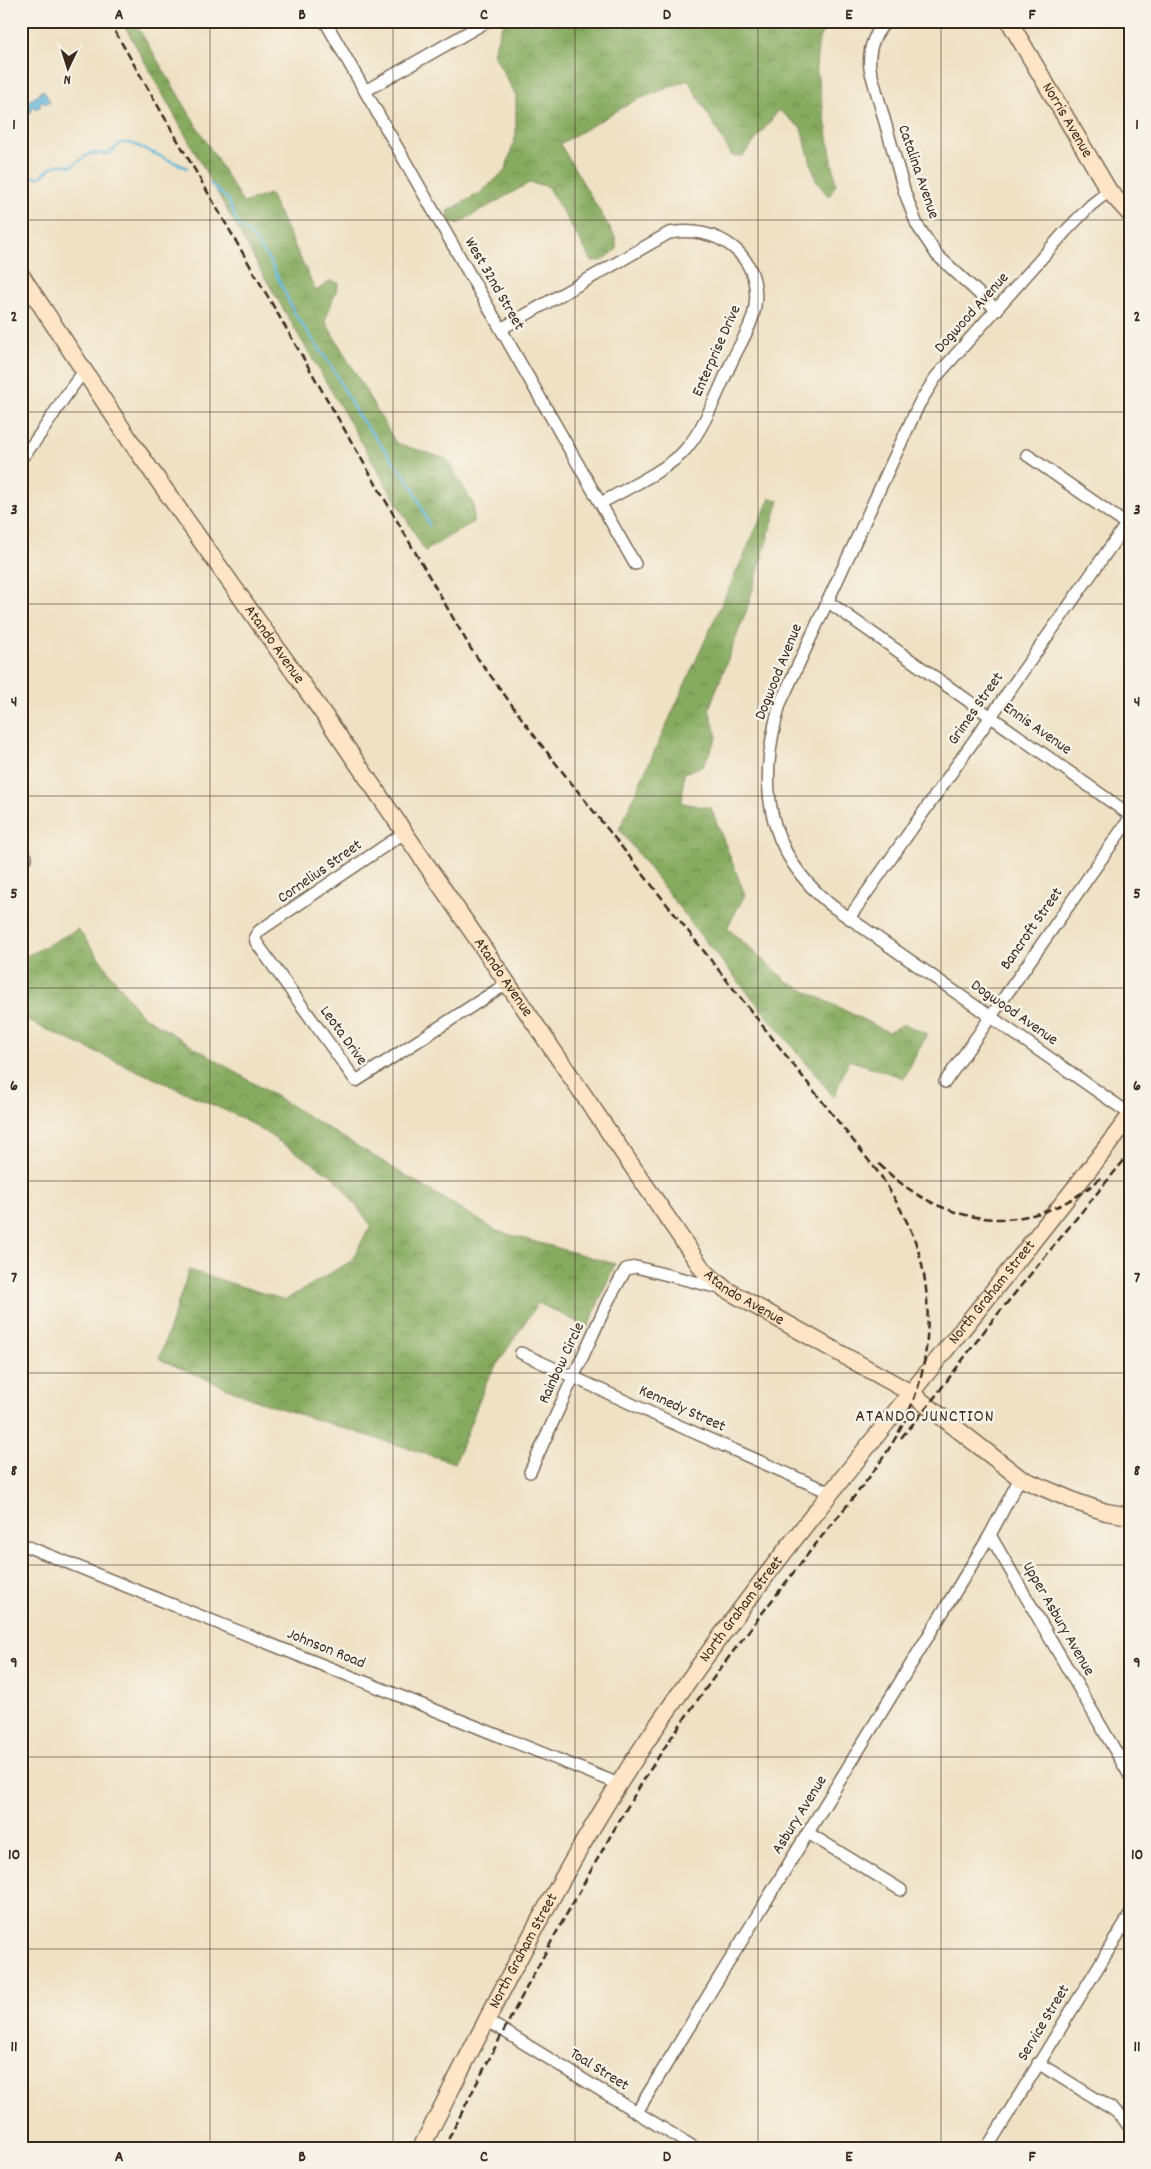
<svg xmlns="http://www.w3.org/2000/svg" width="1151" height="2169" font-family="Dekko,sans-serif">
<style>
.forest{fill:url(#forest-crowns);stroke:#606a3e}
.water{fill:url(#water-waves);stroke:#4b707c}
.lines{fill:none;stroke-linecap:round;stroke-linejoin:round}
.stream{stroke:#5bb6d9;stroke-width:2.5}
.street-casing{stroke:#7a6a58;stroke-width:14}
.secondary-casing{stroke:#7a6a58;stroke-width:19}
.street{stroke:#fff;stroke-width:11}
.secondary{stroke:#fde5c5;stroke-width:16}
.rail{stroke:#3b2a1e;stroke-width:2.5;stroke-dasharray:8 4;stroke-linecap:butt}
.grid{fill:none;stroke:#3b2a1e;stroke-width:1;stroke-opacity:0.55}
.labels{text-anchor:middle;dominant-baseline:central;stroke-width:5;stroke-linejoin:round;paint-order:stroke}
.street-label{font-size:16px;fill:#3b2a1e;stroke:#f7f3e8}
.neighbourhood-label{font-size:18px;letter-spacing:1px;fill:#3b2a1e;stroke:#f7f3e8}
.neatline{fill:none;stroke:#3b2a1e;stroke-width:2}
.grid-label{font-size:16px;text-anchor:middle;font-weight:bold;fill:#3b2a1e}
</style>
<defs>
<pattern id="forest-crowns" width="20" height="18" patternUnits="userSpaceOnUse" patternTransform="scale(1.25)"><rect width="20" height="18" fill="#86aa5f"/><path d="M2 6a3 3 0 1 1 6 0M12 15a3 3 0 1 1 6 0" fill="none" stroke="#6f8b4e"/></pattern>
<pattern id="water-waves" width="16" height="10" patternUnits="userSpaceOnUse" patternTransform="scale(1.25)"><rect width="16" height="10" fill="#5bb6d9"/><path d="M0 5q4-4 8 0t8 0" fill="none" stroke="#4c94af"/></pattern>
</defs>
<rect width="100%" height="100%" fill="#f7f3e8"/>
<filter id="ink" filterUnits="userSpaceOnUse"><feTurbulence type="fractalNoise" baseFrequency=".02" numOctaves="2"/><feDisplacementMap in="SourceGraphic" scale="10" xChannelSelector="R" yChannelSelector="G"/><feConvolveMatrix kernelMatrix="1 2 1 2 8 2 1 2 1" color-interpolation-filters="sRGB"/></filter>
<filter id="wash" filterUnits="userSpaceOnUse"><feTurbulence type="fractalNoise" baseFrequency=".0096" numOctaves="4" result="noise"/><feDisplacementMap in="SourceGraphic" scale="20" xChannelSelector="R" yChannelSelector="G"/><feGaussianBlur stdDeviation="1.12" result="paint"/><feColorMatrix in="noise" values="0 0 0 0 0 0 0 0 0 0 0 0 0 0 0 0 0 1.4 0 .05"/><feComposite in="paint" operator="in"/></filter>
<g filter="url(#wash)">
<rect width="100%" height="100%" fill="#efe1c4"/>
<!-- forest -->
<g class="forest">
<polygon points="122,21 134,21 243,203 270,194 316,291 330,281 339,283 325,321 396,443 447,459 474,506 473,522 425,551 261,271"/>
<polygon points="508,21 828,21 819,39 816,66 836,184 829,197 816,181 801,128 779,110 743,156 732,156 688,80 634,101 560,144 615,237 617,249 602,261 592,261 547,186 529,183 457,224 449,221 448,211 480,193 505,171 516,135 516,96 493,53 502,25"/>
<polygon points="770,498 779,500 747,609 709,709 717,737 703,766 684,773 682,803 711,808 745,895 727,928 788,982 888,1032 904,1024 927,1034 904,1078 849,1060 834,1097 705,941 619,829"/>
<polygon points="78,929 140,1014 497,1231 615,1264 588,1327 538,1303 488,1378 455,1463 260,1402 159,1359 189,1270 285,1300 351,1261 371,1225 334,1177 246,1120 21,1018 21,959"/>
</g>
<!-- water -->
<polygon class="water" points="43,90 50,101 45,104 43,101 39,103 41,106 36,109 34,106 31,108 32,111 27,114 21,102 26,100 27,102 39,95 38,93"/>
<g class="lines">
<!-- stream -->
<g class="stream">
<path d="M21 177H41C53 164 56 163 72 166L91 153C107 155 110 155 120 143H131L187 168"/>
<polyline points="210,183 228,200 238,225 249,233 270,261 295,314 332,367 357,414 412,485 429,525"/>
</g>
</g>
</g>
<g filter="url(#ink)">
<g class="lines">
<!-- street casing -->
<g class="street-casing">
<g id="street">
<polyline points="325,21 635,564"/>
<path d="M887 21C873 34 868 50 870 69L905 193 917 225 937 255 997 310"/>
<polyline points="365,91 488,21"/>
<path d="M1109 191 1091 205 1064 233 936 377 919 404 780 704C757 783 765 852 832 906L1130 1114"/>
<path d="M501 329 669 233C716 224 762 254 755 306 753 324 741 342 733 359 720 386 705 428 685 450 670 468 624 490 601 503"/>
<polyline points="1027,455 1126,524"/>
<path d="M21 458C46 432 60 398 85 371"/>
<polyline points="827,601 1130,815"/>
<polyline points="404,833 259,931 255,937 256,942 356,1081 506,984"/>
<polyline points="21,859 26,857"/>
<polyline points="849,918 1130,519"/>
<polyline points="945,1082 1130,818"/>
<polyline points="521,1353 675,1424 831,1493"/>
<polyline points="530,1472 608,1301 626,1269 636,1267 723,1289"/>
<polyline points="1020,1478 990,1535 1130,1776"/>
<polyline points="21,1544 619,1784"/>
<polyline points="808,1833 901,1890"/>
<polyline points="486,2020 695,2148"/>
<polyline points="1038,2063 1114,2110 1122,2117 1130,2128"/>
<polyline points="637,2112 990,1535"/>
<polyline points="987,2148 1130,1915"/>
</g>
</g>
<!-- secondary casing -->
<g class="secondary-casing">
<g id="secondary">
<path id="s1" d="M1009 21 1109 191 1130 214"/>
<path id="s2" d="M21 275 131 442 327 719 703 1270 725 1289 911 1393 1020 1478 1079 1503 1106 1512 1130 1516"/>
<path id="s3" d="M421 2148C491 2012 559 1873 644 1745 792 1525 971 1328 1130 1116"/>
</g>
</g>
<!-- street -->
<use href="#street" class="street"/>
<!-- secondary -->
<use href="#secondary" class="secondary"/>
<!-- rail -->
<g class="rail">
<path d="M109 21 471 649 539 742 881 1176C892 1194 903 1212 911 1231 932 1278 933 1348 915 1396 895 1453 852 1498 815 1545 769 1604 723 1663 680 1725 642 1779 610 1836 578 1894 531 1977 487 2062 444 2148"/>
<path d="M879 1164C945 1230 1034 1240 1104 1175"/>
<polyline points="901,1438 928,1406 988,1326 1130,1153"/>
</g>
</g>
</g>
<!-- grid -->
<path class="grid" d="M210 21V2148M393 21V2148M575 21V2148M758 21V2148M941 21V2148M21 220H1130M21 412H1130M21 604H1130M21 796H1130M21 988H1130M21 1181H1130M21 1373H1130M21 1565H1130M21 1757H1130M21 1949H1130"/>
<g class="labels">
<!-- street labels -->
<g class="street-label">
<text stroke="none"><textPath href="#s1" startOffset="115">Norris Avenue</textPath></text>
<text transform="translate(918 172) rotate(71)">Catalina Avenue</text>
<text transform="translate(494 284) rotate(60)">West 32nd Street</text>
<text transform="translate(972 313) rotate(-48)">Dogwood Avenue</text>
<text transform="translate(717 351) rotate(-66)">Enterprise Drive</text>
<text stroke="none"><textPath href="#s2" startOffset="448">Atando Avenue</textPath></text>
<text transform="translate(779 672) rotate(-68)">Dogwood Avenue</text>
<text transform="translate(976 709) rotate(-55)">Grimes Street</text>
<text transform="translate(1037 729) rotate(35)">Ennis Avenue</text>
<text transform="translate(320 872) rotate(-35)">Cornelius Street</text>
<text transform="translate(1032 929) rotate(-55)">Bancroft Street</text>
<text stroke="none"><textPath href="#s2" startOffset="852">Atando Avenue</textPath></text>
<text transform="translate(1014 1013) rotate(35)">Dogwood Avenue</text>
<text transform="translate(343 1036) rotate(54)">Leota Drive</text>
<text stroke="none"><textPath href="#s3" startOffset="1032">North Graham Street</textPath></text>
<text stroke="none"><textPath href="#s2" startOffset="1256">Atando Avenue</textPath></text>
<text transform="translate(562 1363) rotate(-65)">Rainbow Circle</text>
<text transform="translate(682 1409) rotate(24)">Kennedy Street</text>
<text stroke="none"><textPath href="#s3" startOffset="628">North Graham Street</textPath></text>
<text transform="translate(1058 1619) rotate(60)">Upper Asbury Avenue</text>
<text transform="translate(326 1649) rotate(22)">Johnson Road</text>
<text transform="translate(800 1815) rotate(-58)">Asbury Avenue</text>
<text stroke="none"><textPath href="#s3" startOffset="222">North Graham Street</textPath></text>
<text transform="translate(1044 2023) rotate(-59)">Service Street</text>
<text transform="translate(599 2070) rotate(32)">Toal Street</text>
</g>
<!-- neighbourhood labels -->
<g class="neighbourhood-label">
<text x="925" y="1417">ATANDO JUNCTION</text>
</g>
</g>
<!-- margin -->
<rect width="1151" height="2169" fill="none" stroke="#f7f3e8" stroke-width="55"/>
<!-- north arrow -->
<g transform="translate(68 68) rotate(184)" stroke="#f7f3e8" stroke-width="4" paint-order="stroke">
<path d="M0-4L9 19L0 12L-9 19Z" fill="#3b2a1e"/>
<text y="-8" font-size="14" font-weight="bold" text-anchor="middle" fill="#3b2a1e">N</text>
</g>
<rect x="28" y="28" width="1096" height="2114" class="neatline"/>
<g class="grid-label">
<text x="119" y="19">A</text>
<text x="302" y="19">B</text>
<text x="484" y="19">C</text>
<text x="667" y="19">D</text>
<text x="849" y="19">E</text>
<text x="1032" y="19">F</text>
<text x="14" y="129">1</text>
<text x="1137" y="129">1</text>
<text x="14" y="321">2</text>
<text x="1137" y="321">2</text>
<text x="14" y="514">3</text>
<text x="1137" y="514">3</text>
<text x="14" y="706">4</text>
<text x="1137" y="706">4</text>
<text x="14" y="898">5</text>
<text x="1137" y="898">5</text>
<text x="14" y="1090">6</text>
<text x="1137" y="1090">6</text>
<text x="14" y="1282">7</text>
<text x="1137" y="1282">7</text>
<text x="14" y="1475">8</text>
<text x="1137" y="1475">8</text>
<text x="14" y="1667">9</text>
<text x="1137" y="1667">9</text>
<text x="14" y="1859">10</text>
<text x="1137" y="1859">10</text>
<text x="14" y="2051">11</text>
<text x="1137" y="2051">11</text>
<text x="119" y="2161">A</text>
<text x="302" y="2161">B</text>
<text x="484" y="2161">C</text>
<text x="667" y="2161">D</text>
<text x="849" y="2161">E</text>
<text x="1032" y="2161">F</text>
</g>
</svg>
